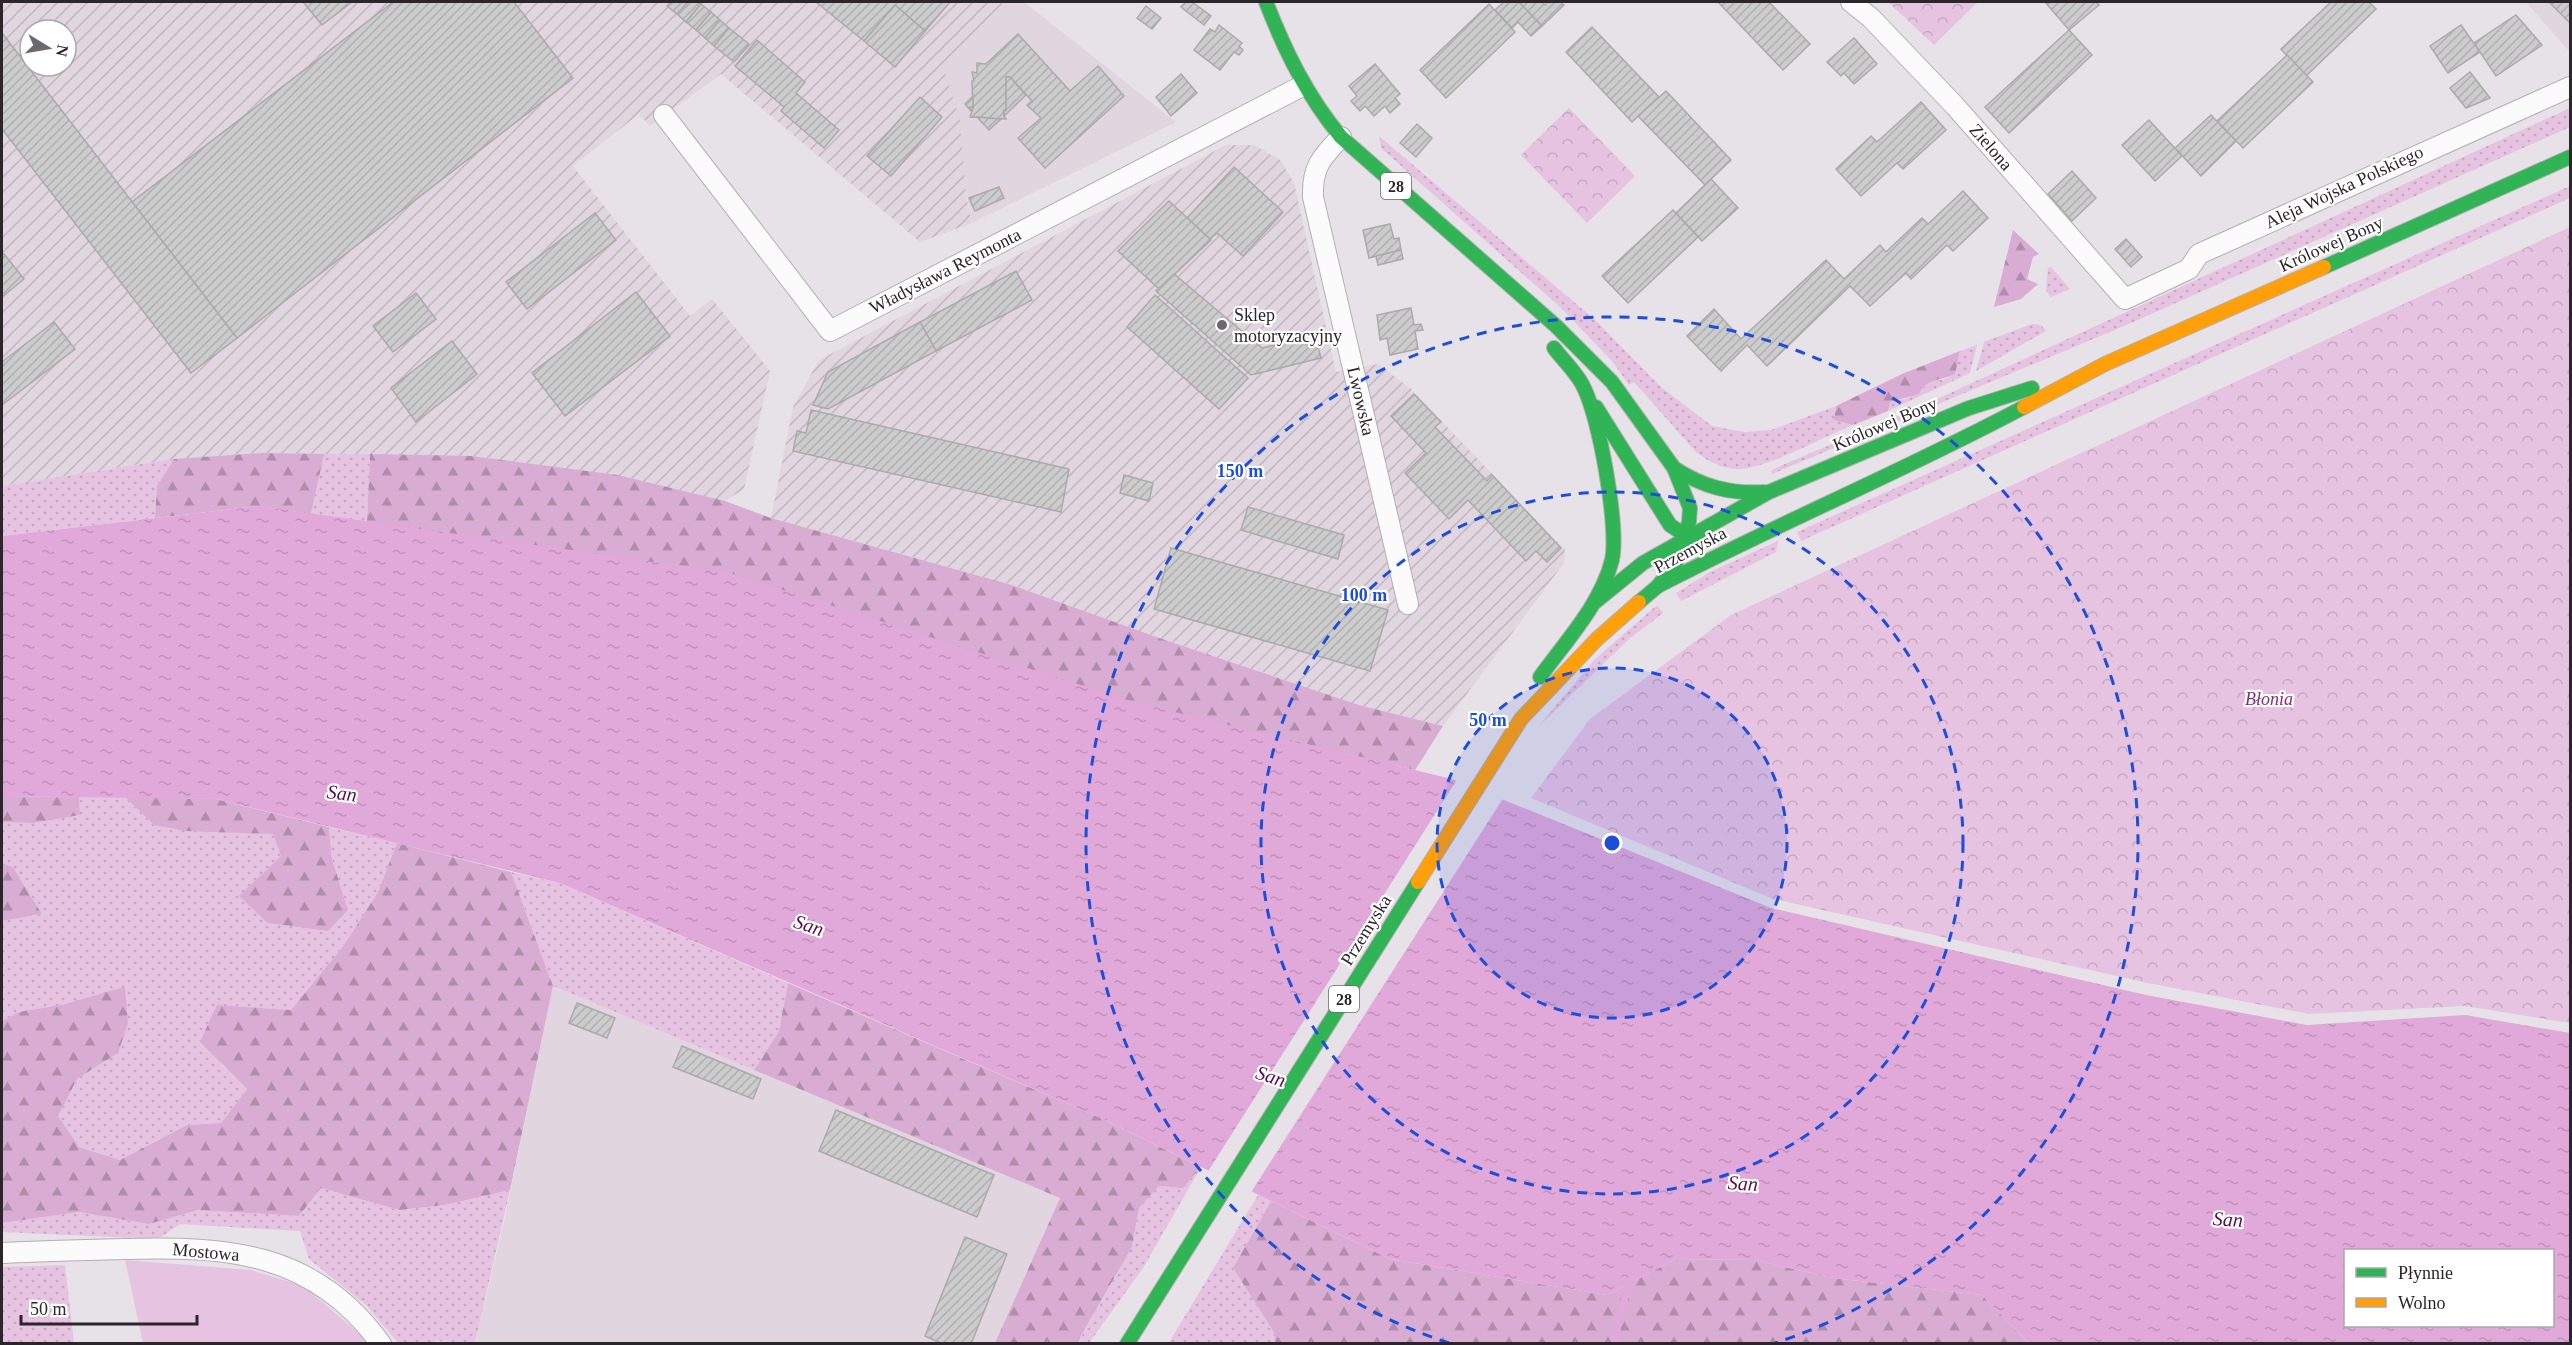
<svg xmlns="http://www.w3.org/2000/svg" width="2572" height="1345" font-family="'Times New Roman',serif">
<style>
.built{fill:#e1d5df}
.industrial{fill:url(#industrial-furrows);fill-rule:evenodd}
.grass{fill:url(#grass-dots)}
.forest{fill:url(#forest-firs)}
.park{fill:url(#park-crowns)}
.garden{fill:#e7c3e2}
.water{fill:url(#water-ripples);fill-rule:evenodd}
.pier{fill:#e7e2e7}
.lines{fill:none;stroke-linecap:round;stroke-linejoin:round}
.stream{stroke:#e1a9d9;stroke-width:7}
.building{fill:url(#building-hatch);stroke:#abaaaa;stroke-width:1.5}
.street-casing{stroke:#b4afb3;stroke-width:22}
.fast-casing{stroke:#b4afb3;stroke-width:16}
.slow-casing{stroke:#b4afb3;stroke-width:16}
.street{stroke:#fbfbfb;stroke-width:20}
.fast{stroke:#30b455;stroke-width:14}
.slow{stroke:#ff9f0a;stroke-width:14}
.ring{fill:none;stroke:#1d4ed8;stroke-width:3;stroke-dasharray:10 8}
.poi-dot{fill:#6d686c;stroke:#fff;stroke-width:2}
.labels{text-anchor:middle;dominant-baseline:central;stroke-width:4.5;stroke-linejoin:round;paint-order:stroke}
.shield{fill:#fff;stroke:#6b676a;stroke-width:1.5}
.shield-label{font-size:16px;font-weight:bold;fill:#2b262a}
.street-label{font-size:18px;fill:#2b262a;stroke:#fff}
.poi-label{font-size:18px;fill:#2b262a;stroke:#fff;text-anchor:start}
.park-label{font-size:18px;font-style:italic;fill:#862c7d;stroke:#fff}
.water-label{font-size:20px;font-style:italic;fill:#540f4e;stroke:#fff}
.centre{fill:#1d4ed8;stroke:#fff;stroke-width:3}
.ring-label{font-size:18px;text-anchor:middle;font-weight:bold;fill:#1d4ed8;stroke:#fff;stroke-width:4.5;stroke-linejoin:round;paint-order:stroke}
</style>
<defs>
<pattern id="industrial-furrows" width="10" height="10" patternUnits="userSpaceOnUse" patternTransform="scale(1.5)"><rect width="10" height="10" fill="#e1d5df"/><path d="M-1 1l2-2M0 10L10 0M9 11l2-2" fill="none" stroke="#c1b7c0"/></pattern>
<pattern id="grass-dots" width="8" height="8" patternUnits="userSpaceOnUse" patternTransform="scale(1.5)"><rect width="8" height="8" fill="#e7c3e2"/><path d="M2 2h.1M6 6h.1" fill="none" stroke="#c6a7c2" stroke-width="1.8" stroke-linecap="round"/></pattern>
<pattern id="forest-firs" width="22" height="20" patternUnits="userSpaceOnUse" patternTransform="scale(1.5)"><rect width="22" height="20" fill="#d9add3"/><path d="M5 1l3.5 6h-7zM16 11l3.5 6h-7z" fill="#b08dab"/></pattern>
<pattern id="park-crowns" width="20" height="18" patternUnits="userSpaceOnUse" patternTransform="scale(1.5)"><rect width="20" height="18" fill="#e7c3e2"/><path d="M2 6a3 3 0 1 1 6 0M12 15a3 3 0 1 1 6 0" fill="none" stroke="#c6a7c2"/></pattern>
<pattern id="water-ripples" width="26" height="14" patternUnits="userSpaceOnUse" patternTransform="scale(1.5)"><rect width="26" height="14" fill="#e1a9d9"/><path d="M2 4q2-2 4 0t4 0M15 11q2-2 4 0t4 0" fill="none" stroke="#c191ba"/></pattern>
<pattern id="building-hatch" width="6" height="6" patternUnits="userSpaceOnUse" patternTransform="scale(1.5)"><rect width="6" height="6" fill="#cdcccc"/><path d="M-1 1l2-2M0 6l6-6M5 7l2-2" fill="none" stroke="#b0afaf"/></pattern>
</defs>
<rect width="100%" height="100%" fill="#e7e2e7"/>
<!-- built -->
<g class="built">
<polygon points="1005,2 1024,2 1176,122 972,223 944,69"/>
<polygon points="2526,2 2570,2 2570,51 2566,48"/>
<polygon points="553,986 1060,1198 995,1343 475,1344 504,1222"/>
</g>
<!-- industrial -->
<g class="industrial">
<path d="M2 2H1005L944 69 960 120 966 195 972 223 920 242 721 74 650 126 639 114 573 166 690 316 712 299 770 371 744 489 725 501 618 475 261 453 174 459 2 486ZM30 30H66V66H30Z"/>
<polygon points="1226,145 1254,145 1280,160 1294,183 1336,372 1378,364 1411,389 1565,550 1564,563 1443,726 1359,705 1162,639 1012,585 771,518 793,407 819,360"/>
</g>
<!-- grass -->
<g class="grass">
<polygon points="2570,108 2570,127 2131,323 1772,474 1771,470 1924,405"/>
<path d="M1379 136 1595 320 1661 387 1712 426 1744 432 1771 430 1836 406 1834 420 1853 425C1822 437 1769 468 1739 469 1722 469 1709 462 1696 452L1634 382 1629 385 1613 362 1561 308 1381 148Z"/>
<polygon points="2570,186 2570,198 1801,541 1797,532"/>
<polygon points="2051,267 2070,289 2051,297 2046,291 2048,268"/>
<polygon points="2032,324 2041,325 2046,331 1976,371 1984,342"/>
<polygon points="1977,345 1970,373 1888,411 1890,402 1908,398 1932,379 1943,380 1955,374 1960,351"/>
<polygon points="324,454 370,454 367,522 311,514"/>
<polygon points="174,459 157,486 155,518 2,536 2,486"/>
<polygon points="1778,541 1776,552 1681,601 1676,593 1710,572"/>
<polygon points="1657,605 1663,613 1628,640 1538,727 1594,660"/>
<polygon points="79,797 125,797 154,825 273,834 281,856 240,896 348,910 332,859 329,827 397,843 378,892 344,945 291,1010 217,1006 221,1064 247,1089 221,1123 187,1125 120,1160 79,1147 57,1116 77,1079 118,1053 65,1004 19,1012 2,1021 2,921 42,914 13,867 2,863 2,822 34,823 80,815"/>
<polygon points="511,872 560,883 788,983 779,1031 754,1070 553,986"/>
<polygon points="1201,1167 1143,1268 1089,1343 1077,1344 1132,1247 1139,1208 1159,1186 1183,1188"/>
<polygon points="321,1188 399,1210 445,1205 510,1190 475,1343 436,1341 435,1343 398,1343 367,1306 309,1259 300,1231 180,1224 158,1239 2,1232 2,1223 79,1212 149,1224 198,1210 299,1216"/>
<polygon points="1258,1195 1271,1201 1233,1268 1275,1334 1275,1343 1168,1344"/>
<polygon points="65,1265 74,1343 2,1343 2,1267"/>
</g>
<!-- forest -->
<g class="forest">
<polygon points="2013,230 2039,254 2033,257 2027,279 2038,284 2021,299 1994,307"/>
<path d="M1960 351 1955 374C1939 382 1928 377 1919 394L1890 402 1888 411 1853 425 1834 420 1836 406 1902 374Z"/>
<polygon points="261,453 324,454 311,514 259,506 155,518 157,486 174,459"/>
<polygon points="370,454 471,456 618,475 725,501 771,518 1012,585 1162,639 1359,705 1443,726 1415,770 367,522"/>
<polygon points="2,796 79,797 80,815 34,823 2,822"/>
<polygon points="125,797 216,799 329,827 332,859 348,910 328,931 268,923 239,896 281,856 273,834 185,831 154,825"/>
<polygon points="397,843 511,872 553,986 510,1190 445,1205 399,1210 321,1188 299,1216 198,1210 149,1224 79,1212 2,1223 2,1021 19,1012 65,1004 125,987 128,1023 118,1053 77,1079 58,1116 79,1147 120,1160 187,1125 221,1123 247,1089 200,1042 217,1005 291,1010 344,945 378,892"/>
<polygon points="2,863 13,867 42,914 2,921"/>
<polygon points="788,983 1105,1120 1201,1167 1183,1188 1159,1186 1139,1208 1132,1247 1077,1343 995,1343 1060,1198 754,1070 779,1031"/>
<polygon points="1271,1201 1390,1259 1607,1295 1676,1259 1754,1260 1833,1278 1982,1295 2029,1343 1275,1343 1275,1334 1233,1268"/>
</g>
<!-- park -->
<g class="park">
<polygon points="1888,2 1978,2 1934,45"/>
<polygon points="1569,108 1635,176 1587,223 1521,155"/>
<polygon points="2570,227 2570,1023 2465,1006 2309,1014 2148,983 1773,899 1531,798 1590,719 1731,615"/>
</g>
<!-- garden -->
<polygon class="garden" points="125,1260 251,1270 304,1286 370,1343 143,1343"/>
<!-- water -->
<path class="water" d="M259 506 727 572 1134 702 1452 779 1771 908 2146 995 2307 1025 2465 1015 2570 1033V1343H2029L1982 1295 1833 1278 1754 1260 1676 1259 1607 1295 1390 1259 1105 1120 560 883 216 799 2 796V536ZM2346 1250H2552V1326H2346Z"/>
<!-- pier -->
<polygon class="pier" points="1458,778 1504,797 1250,1194 1207,1173"/>
<g class="lines">
<!-- stream -->
<polyline class="stream" points="1615,1344 1620,1312 1633,1274"/>
</g>
<!-- building -->
<g class="building">
<polygon points="303,2 352,2 322,25"/>
<polygon points="393,2 514,2 573,78 237,338 132,202"/>
<polygon points="671,2 688,2 677,14 667,6"/>
<polygon points="688,2 698,2 701,4 686,22 677,14"/>
<polygon points="816,2 950,2 925,31 895,5 864,41"/>
<polygon points="1186,2 1192,2 1211,16 1204,25 1181,7"/>
<polygon points="1504,2 1519,2 1542,26 1531,36 1518,22 1512,28 1495,10"/>
<polygon points="1519,2 1542,2 1545,5 1548,2 1560,2 1564,5 1542,26"/>
<polygon points="1718,2 1769,2 1810,44 1783,70"/>
<polygon points="2045,2 2096,2 2099,5 2069,30"/>
<polygon points="2331,2 2369,2 2376,9 2306,76 2281,49"/>
<polygon points="2549,2 2570,2 2570,23"/>
<polygon points="701,4 711,12 696,30 686,22"/>
<polygon points="1489,4 1515,32 1446,98 1420,70"/>
<polygon points="895,5 925,31 895,67 864,41"/>
<polygon points="1146,6 1161,18 1152,29 1137,18"/>
<polygon points="711,12 720,20 705,38 696,30"/>
<polygon points="2516,15 2542,45 2496,76 2474,43"/>
<polygon points="720,20 729,28 714,46 705,38"/>
<polygon points="1219,25 1242,43 1239,46 1243,50 1239,55 1234,52 1220,70 1194,50 1210,29 1215,32"/>
<polygon points="2461,25 2480,52 2448,73 2430,46"/>
<polygon points="1592,27 1659,97 1632,122 1566,52"/>
<polygon points="729,28 749,44 734,62 714,46"/>
<polygon points="2069,30 2092,55 2009,133 1985,107"/>
<polygon points="2,33 237,338 191,373 2,129"/>
<polygon points="1018,34 1070,91 1098,66 1124,96 1045,168 1018,138 1041,118 1027,105 1032,101 1010,77 1006,77 1006,110 1004,110 1004,116 1006,119 970,117 973,108 970,107 973,107 972,81 974,81 972,72 977,73 977,63 986,64"/>
<polygon points="1854,38 1877,64 1854,84 1844,73 1841,76 1827,62"/>
<polygon points="757,40 805,82 796,93 839,130 824,148 781,111 784,107 735,66"/>
<polygon points="2287,55 2313,82 2243,148 2217,121"/>
<polygon points="1375,64 1400,94 1395,98 1400,104 1390,113 1385,106 1374,116 1365,106 1360,111 1351,101 1357,96 1349,86"/>
<polygon points="2470,72 2490,98 2466,108 2450,88"/>
<polygon points="1181,74 1197,93 1171,116 1156,97"/>
<polygon points="1006,77 1010,77 1026,95 1004,116 1004,110 1006,110"/>
<polygon points="1666,91 1731,160 1705,185 1638,116"/>
<polygon points="973,96 973,107 970,107 972,112 965,104"/>
<polygon points="920,97 942,117 891,176 867,156"/>
<polygon points="1921,102 1946,130 1903,169 1897,163 1861,196 1836,169 1871,136 1877,142"/>
<polygon points="2211,115 2236,141 2201,176 2175,148"/>
<polygon points="977,117 1001,119 989,130"/>
<polygon points="2149,120 2182,156 2155,181 2122,145"/>
<polygon points="1417,124 1432,138 1416,157 1400,143"/>
<polygon points="1234,167 1283,212 1243,256 1217,233 1210,239 1187,218"/>
<polygon points="2072,171 2096,198 2072,221 2048,194"/>
<polygon points="1711,179 1738,208 1702,241 1676,213"/>
<polygon points="999,187 1004,198 975,211 969,198"/>
<polygon points="1963,191 1988,218 1953,251 1947,245 1911,279 1906,273 1870,306 1850,286 1767,366 1747,345 1721,371 1687,336 1714,309 1741,339 1826,260 1844,279 1880,245 1886,252 1922,218 1928,224"/>
<polygon points="1169,201 1211,240 1159,289 1118,251"/>
<polygon points="1673,210 1698,237 1628,303 1602,276"/>
<polygon points="595,213 616,240 527,309 506,282"/>
<polygon points="1390,224 1394,239 1399,238 1401,250 1369,258 1363,230"/>
<polygon points="2126,239 2142,257 2131,267 2115,249"/>
<polygon points="1401,250 1403,259 1378,265 1376,256"/>
<polygon points="4,254 24,279 2,297 2,255"/>
<polygon points="1016,271 1032,300 936,351 920,322"/>
<polygon points="1174,274 1262,348 1304,338 1306,345 1317,343 1321,358 1251,375 1156,291"/>
<polygon points="636,292 670,336 565,416 532,373"/>
<polygon points="416,293 436,319 393,352 373,326"/>
<polygon points="1155,295 1248,378 1219,409 1127,327"/>
<polygon points="1411,308 1414,325 1421,324 1423,330 1415,331 1418,349 1390,355 1387,338 1380,340 1377,315"/>
<polygon points="54,322 75,349 2,405 2,362"/>
<polygon points="920,322 936,351 828,409 813,405 828,372"/>
<polygon points="452,341 477,374 416,422 391,388"/>
<polygon points="1414,394 1441,422 1435,427 1487,481 1492,475 1561,548 1547,562 1536,551 1526,561 1468,500 1449,519 1405,473 1426,453 1391,416"/>
<polygon points="811,410 1069,469 1061,512 793,451 797,431 806,433"/>
<polygon points="1124,475 1153,483 1149,501 1120,493"/>
<polygon points="1248,507 1344,535 1338,559 1241,530"/>
<polygon points="1171,548 1388,610 1370,671 1154,609"/>
<polygon points="577,1003 615,1018 607,1038 569,1023"/>
<polygon points="682,1046 761,1079 753,1099 673,1067"/>
<polygon points="836,1110 994,1175 977,1217 819,1151"/>
<polygon points="965,1237 1007,1254 971,1344 943,1344 925,1336"/>
</g>
<g class="lines">
<!-- street casing -->
<g class="street-casing">
<g id="street">
<polyline points="1851,2 1871,18 1955,106 2125,299 2189,269 2199,254 2570,87"/>
<polyline points="664,115 830,331 1302,86"/>
<path d="M1341 137C1321 158 1312 167 1313 197L1408 604"/>
<path d="M2 1253C43 1251 84 1250 125 1249 228 1246 315 1252 381 1344"/>
</g>
</g>
<!-- fast casing -->
<g class="fast-casing">
<g id="fast">
<path d="M1266 2C1285 51 1307 96 1341 137L1556 326 1612 382 1674 468 1690 508 1689 522 1676 563 1658 586 1639 602"/>
<polyline points="2324,267 2570,157"/>
<polyline points="1596,407 1670,525 1686,536 1702,542"/>
<path d="M1674 468C1703 487 1730 494 1764 492"/>
<path d="M1658 586C1779 523 1904 471 2024 407"/>
<polyline points="1595,602 1643,563 1769,492 1969,408 2032,388"/>
<path d="M1540 677C1566 641 1601 604 1612 560 1619 528 1599 413 1582 384 1575 371 1563 360 1554 348"/>
<polyline points="1127,1344 1418,882"/>
</g>
</g>
<!-- slow casing -->
<g class="slow-casing">
<g id="slow">
<polyline points="2024,407 2105,364 2324,267"/>
<polyline points="1418,882 1521,719 1597,639 1639,602"/>
</g>
</g>
<!-- street -->
<use href="#street" class="street"/>
<!-- fast -->
<use href="#fast" class="fast"/>
<!-- slow -->
<use href="#slow" class="slow"/>
</g>
<!-- distance rings -->
<circle cx="1612" cy="843" r="175" fill="#1d4ed8" fill-opacity=".12"/>
<g class="ring">
<circle cx="1612" cy="843" r="175"/>
<circle cx="1612" cy="843" r="351"/>
<path d="M1449 1343A526 526 0 1 1 1775 1343"/>
</g>
<!-- markers -->
<circle class="poi-dot" cx="1222" cy="325" r="6"/>
<g class="labels">
<!-- shield labels -->
<g class="shield">
<rect x="1381" y="173" width="30" height="26" rx="4.5"/>
<rect x="1329" y="986" width="30" height="26" rx="4.5"/>
</g>
<g class="shield-label">
<text x="1396" y="186">28</text>
<text x="1344" y="999">28</text>
</g>
<!-- street labels -->
<g class="street-label">
<text transform="translate(1991 147) rotate(49)">Zielona</text>
<text transform="translate(2344 187) rotate(-25)">Aleja Wojska Polskiego</text>
<text transform="translate(2331 244) rotate(-24)">Królowej Bony</text>
<text transform="translate(945 271) rotate(-27)">Władysława Reymonta</text>
<text transform="translate(1361 401) rotate(77)">Lwowska</text>
<text transform="translate(1885 424) rotate(-23)">Królowej Bony</text>
<text transform="translate(1690 550) rotate(-28)">Przemyska</text>
<text transform="translate(1366 930) rotate(-58)">Przemyska</text>
<text transform="translate(206 1252) rotate(5)">Mostowa</text>
</g>
<!-- poi labels -->
<g class="poi-label">
<text x="1234" y="315">Sklep<tspan x="1234" dy="21">motoryzacyjny</tspan></text>
</g>
<!-- park labels -->
<g class="park-label">
<text x="2269" y="699">Błonia</text>
</g>
<!-- water labels -->
<g class="water-label">
<text transform="translate(342 793) rotate(7)">San</text>
<text transform="translate(809 925) rotate(18)">San</text>
<text transform="translate(1271 1076) rotate(18)">San</text>
<text transform="translate(1743 1183) rotate(4)">San</text>
<text transform="translate(2228 1219) rotate(4)">San</text>
</g>
</g>
<circle cx="1612" cy="843" r="9" class="centre"/>
<g class="ring-label">
<text x="1240" y="477">150 m</text>
<text x="1364" y="601">100 m</text>
<text x="1488" y="726">50 m</text>
</g>
<!-- border -->
<rect width="2572" height="1345" fill="none" stroke="#2b262a" stroke-width="6"/>
<!-- legend -->
<rect x="2344" y="1249" width="210" height="78" fill="#ffffff" stroke="#aaa8aa" stroke-width="1.5"/>
<rect x="2356" y="1268" width="30" height="9" fill="#30b455" stroke="#aaa8aa" stroke-width="1.5"/>
<text x="2398" y="1279" font-size="18" fill="#2b262a">Płynnie</text>
<rect x="2356" y="1298" width="30" height="9" fill="#ff9f0a" stroke="#aaa8aa" stroke-width="1.5"/>
<text x="2398" y="1309" font-size="18" fill="#2b262a">Wolno</text>
<!-- north arrow -->
<g transform="translate(48 48) rotate(101)"><circle r="28" fill="#ffffff" stroke="#aaa8aa" stroke-width="1.5"/>
<path d="M0-4.5L10 22L0 15L-10 22Z" fill="#6d686c"/>
<text y="-9" font-size="16" font-weight="bold" text-anchor="middle" fill="#2b262a">N</text>
</g>
<!-- scale -->
<path d="M21 1315v9h176v-9" fill="none" stroke="#2b262a" stroke-width="3"/>
<text x="30" y="1315" font-size="18" fill="#2b262a" stroke="#ffffff" stroke-width="4.5" paint-order="stroke">50 m</text>
</svg>
